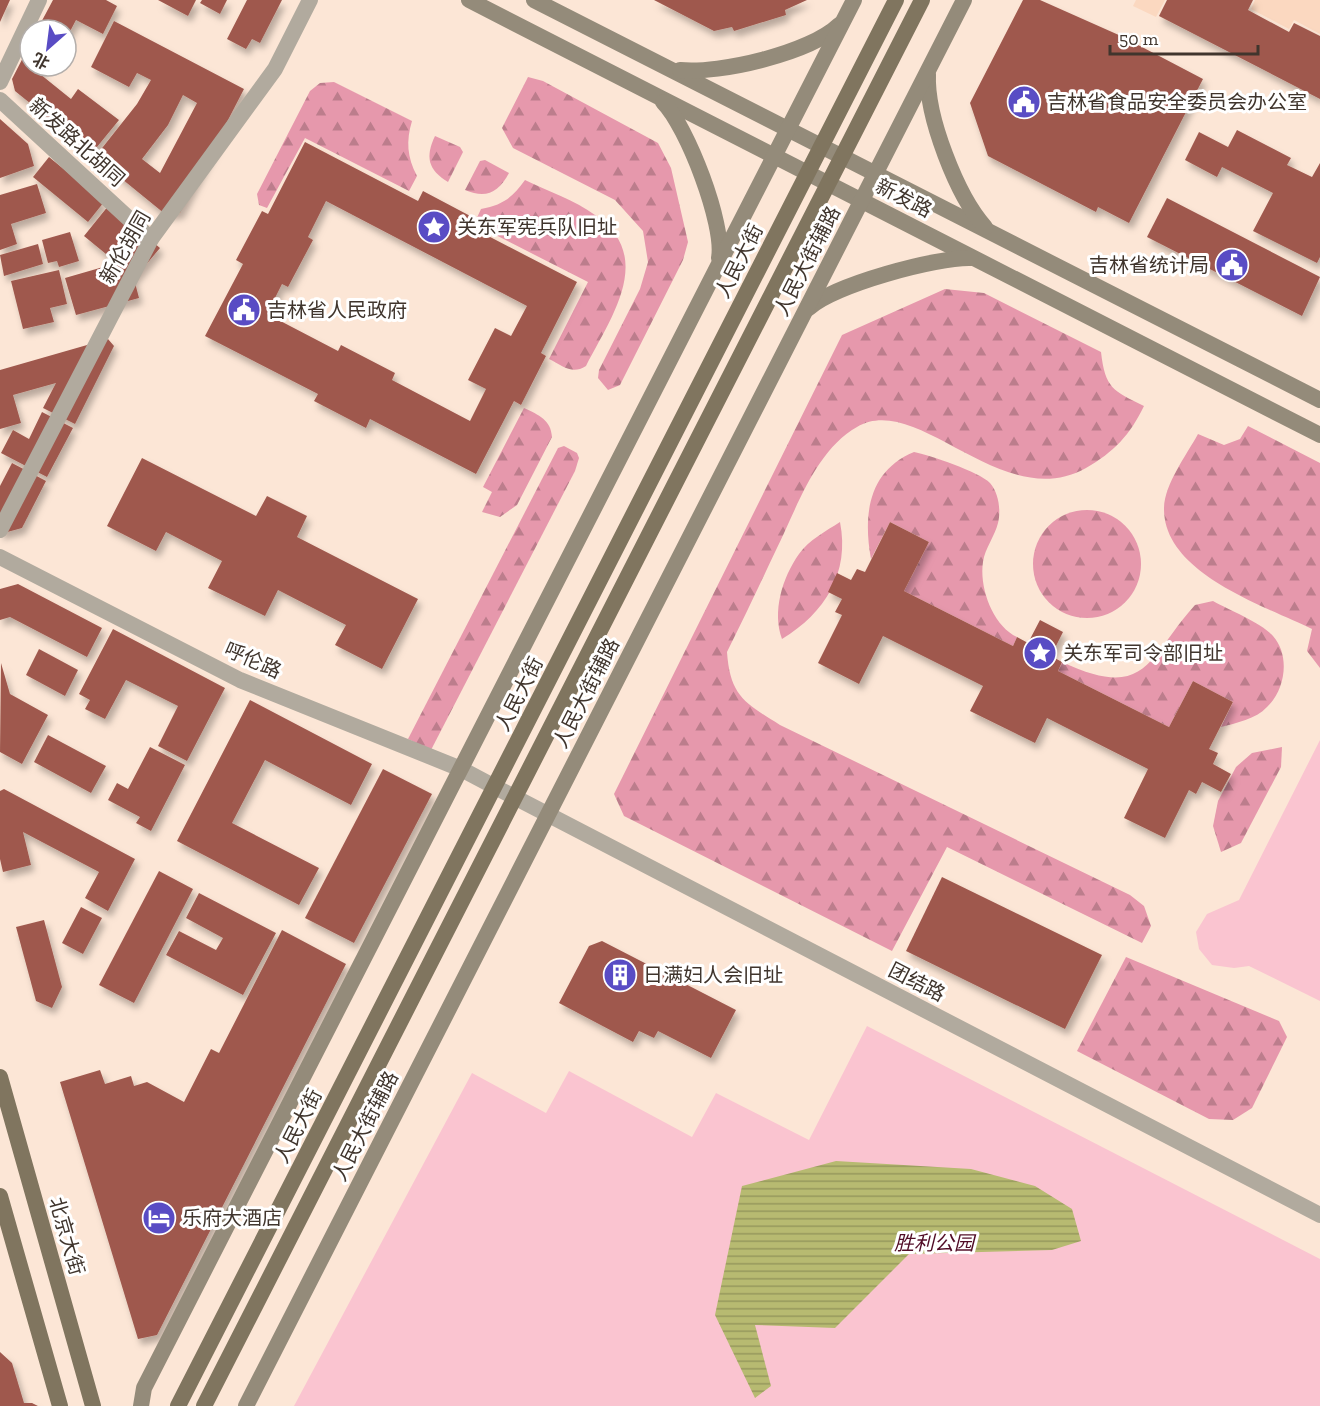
<svg xmlns="http://www.w3.org/2000/svg" width="1320" height="1406" font-family="'Zilla Slab','Noto Sans SC',serif">
<style>
.built{fill:#fbd8c0}
.green{fill:#fac4d0}
.forest{fill:url(#forest-firs)}
.water{fill:url(#water-rules)}
.building{fill:#9f584d;fill-rule:evenodd;filter:url(#shadow)}
.lines{fill:none;stroke-linecap:round;stroke-linejoin:round}
.minor{stroke:#b1aa9e;stroke-width:16}
.tertiary{stroke:#b1aa9e;stroke-width:16}
.secondary{stroke:#948b7a;stroke-width:16}
.primary{stroke:#80755f;stroke-width:16}
.labels{text-anchor:middle;dominant-baseline:central;stroke-width:6;stroke-linejoin:round;paint-order:stroke}
.poi-label{font-size:20px;fill:#40352d;stroke:#fff;text-anchor:start}
.street-label{font-size:20px;fill:#40352d;stroke:#fff}
.park-label{font-size:20px;font-style:italic;fill:#510c26;stroke:#fff}
</style>
<defs>
<pattern id="forest-firs" width="22" height="20" patternUnits="userSpaceOnUse" patternTransform="scale(1.5)"><rect width="22" height="20" fill="#e698ac"/><path d="M5 1l3.5 6h-7zM16 11l3.5 6h-7z" fill="#bc7d8c"/></pattern>
<pattern id="water-rules" width="6" height="5" patternUnits="userSpaceOnUse" patternTransform="scale(1.5)"><rect width="6" height="5" fill="#b7ba71"/><path d="M0 2.5h6" fill="none" stroke="#96985d"/></pattern>
<filter id="shadow"><feDropShadow dx="3.5" dy="6" stdDeviation="3" flood-color="#0004"/></filter>
</defs>
<rect width="100%" height="100%" fill="#fce6d6"/>
<!-- built -->
<g class="built">
<polygon points="1136,0 1165,0 1156,17 1133,6"/>
<polygon points="1255,0 1320,0 1320,34 1294,20 1289,29 1251,9"/>
</g>
<!-- green -->
<g class="green">
<polygon points="1320,740 1320,1001 1249,966 1234,968 1212,965 1199,949 1196,932 1207,914 1239,900"/>
<polygon points="867,1026 1320,1259 1320,1406 294,1406 472,1073 546,1113 569,1071 692,1137 716,1093 809,1140"/>
</g>
<!-- forest -->
<g class="forest">
<polygon points="528,77 543,81 658,143 671,168 688,242 683,260 620,385 608,390 598,378 599,370 640,289 648,262 643,231 615,200 513,148 502,128"/>
<path d="M334 82 412 121C406 141 407 157 417 176L409 191 305 138 267 208 259 205 257 194 310 91 320 83Z"/>
<path d="M435 136 460 147 463 152 448 182C428 170 425 157 435 136Z"/>
<path d="M485 160 509 173C498 193 486 199 465 190L480 161Z"/>
<path d="M525 180C547 191 575 200 595 215 656 257 611 317 586 366 572 375 563 366 549 359L588 282 474 224 481 209C503 205 513 197 525 180Z"/>
<path d="M945 289 984 293 1101 352C1105 388 1113 391 1144 406 1130 435 1114 452 1086 468 1002 515 918 391 857 427 815 451 797 508 776 550 760 584 744 618 727 652 730 696 745 703 780 725L1130 895 1144 906 1151 926 1142 943 947 847 892 951 624 816 614 794 842 335Z"/>
<path d="M524 408C539 415 551 420 552 437L517 505 500 517 482 512 492 492 483 487Z"/>
<path d="M1248 426 1320 463V668L1307 651 1312 629C1263 605 1163 573 1164 508 1165 483 1186 456 1198 434L1224 445 1240 439Z"/>
<polygon points="564,446 577,453 579,458 575,471 431,750 408,739 558,448"/>
<path d="M914 452C929 455 980 472 990 483 999 493 1001 511 998 523 995 536 985 548 983 562 979 588 993 626 1017 637L1013 646 904 591 929 542 890 522 871 559C863 515 868 471 914 452Z"/>
<circle cx="1087" cy="564" r="54"/>
<path d="M840 522C850 573 825 613 782 639 772 612 782 578 799 554 809 540 826 531 840 522Z"/>
<path d="M1213 601C1229 610 1262 623 1273 636 1290 655 1286 689 1267 707 1256 719 1236 723 1221 727L1233 702 1193 681 1169 727 1058 671 1062 662C1148 702 1147 658 1195 605Z"/>
<polygon points="1282,747 1281,767 1241,843 1221,852 1213,826 1218,801 1236,767 1252,753"/>
<polygon points="1126,957 1279,1021 1287,1037 1252,1108 1233,1120 1209,1119 1077,1051"/>
</g>
<!-- water -->
<polygon class="water" points="836,1161 971,1169 1035,1186 1072,1209 1081,1241 1052,1250 909,1254 835,1328 755,1325 771,1386 755,1398 715,1315 742,1186"/>
<!-- building -->
<g class="building">
<polygon points="0,0 10,0 0,22"/>
<polygon points="53,0 106,0 117,6 103,34 76,20 66,39 66,30 37,30"/>
<polygon points="158,0 196,0 188,16"/>
<polygon points="202,0 227,0 220,14 200,3"/>
<polygon points="247,0 282,0 260,43 252,39 246,49 227,39"/>
<polygon points="654,0 807,0 785,10 786,15 734,31 732,27 714,31"/>
<polygon points="1023,0 1040,0 1121,36 1203,79 1129,223 1098,207 1096,212 988,156 970,103"/>
<polygon points="1167,0 1253,0 1248,10 1289,32 1294,23 1320,36 1320,99 1159,16"/>
<path d="M114 21 244 89 180 213 165 214 95 157 137 104 151 80 137 73 129 87 91 67ZM183 95 197 103 160 173 142 159 168 125Z"/>
<polygon points="30,44 30,66 44,66 40,74 71,99 78,89 119,120 92,153 15,91 12,79"/>
<polygon points="0,119 28,144 34,166 0,178"/>
<polygon points="1237,130 1291,158 1287,165 1312,177 1320,163 1320,257 1317,263 1253,231 1273,193 1222,167 1217,177 1185,160 1199,132 1228,147"/>
<path d="M305 142 418 201 423 191 474 218 469 226 577 282 541 353 546 356 521 405 514 401 476 474 370 419 366 428 314 401 318 394 205 336 243 264 236 260 262 211 268 214ZM326 201 527 306 511 336 495 328 468 380 486 389 470 421 392 380 395 373 341 345 338 351 267 314 282 284 288 287 313 240 308 237Z"/>
<polygon points="49,157 104,202 88,222 33,177"/>
<polygon points="37,184 46,213 11,224 17,244 0,250 0,195"/>
<polygon points="1167,198 1320,277 1302,316 1147,237"/>
<polygon points="109,205 160,248 134,279 139,298 76,315 65,278 117,263 84,236"/>
<polygon points="70,232 79,261 59,267 57,261 48,263 42,240"/>
<polygon points="38,244 43,264 4,276 0,255"/>
<polygon points="59,270 67,304 50,308 54,322 23,329 11,281"/>
<polygon points="108,339 114,346 75,424 43,408 56,383 13,395 21,423 0,429 0,370"/>
<polygon points="42,412 73,428 47,477 1,453 13,430 29,439"/>
<polygon points="142,458 256,516 267,496 307,516 297,537 418,599 382,669 335,645 346,625 278,590 265,616 208,588 222,561 166,532 156,551 107,526"/>
<polygon points="12,463 46,481 22,528 0,534 0,486"/>
<polygon points="890,522 929,542 904,591 1013,646 1017,637 1028,643 1040,620 1063,632 1051,656 1062,662 1058,671 1169,727 1193,681 1233,702 1209,749 1218,753 1213,764 1231,774 1221,792 1202,782 1196,794 1189,790 1165,838 1124,818 1148,769 1047,718 1035,743 970,711 983,686 883,636 859,684 818,663 842,615 835,612 842,599 828,592 837,573 851,580 857,569 865,572"/>
<polygon points="18,584 102,628 87,657 10,617 0,620 0,589"/>
<polygon points="113,629 225,688 187,761 158,746 178,706 126,680 105,719 85,709 90,700 79,694"/>
<polygon points="39,649 78,670 65,696 26,675"/>
<polygon points="1,663 10,694 48,715 22,764 0,752"/>
<polygon points="250,700 372,764 351,805 265,760 232,823 319,868 299,905 177,841"/>
<polygon points="48,735 106,766 91,793 34,762"/>
<polygon points="150,747 185,765 151,831 136,823 140,817 108,800 117,783 128,789"/>
<polygon points="383,769 432,794 354,943 305,918"/>
<polygon points="4,789 135,859 108,911 85,898 99,872 23,832 31,865 3,872 0,859 0,791"/>
<polygon points="159,871 193,889 134,1003 99,985"/>
<polygon points="942,877 1102,955 1065,1029 906,951"/>
<polygon points="199,893 276,933 243,995 166,955 179,931 216,950 223,938 186,918"/>
<polygon points="81,907 102,918 83,954 62,943"/>
<polygon points="44,920 62,987 52,1008 36,1001 16,927"/>
<polygon points="282,930 346,964 157,1335 138,1339 60,1082 100,1070 105,1084 131,1076 134,1086 147,1082 184,1102 211,1049 219,1053"/>
<polygon points="602,941 736,1010 711,1058 658,1031 654,1038 639,1031 633,1042 559,1003 589,946"/>
<polygon points="0,1352 12,1363 24,1403 32,1403 38,1406 0,1406"/>
</g>
<g class="lines">
<!-- minor -->
<g class="minor">
<polyline points="0,100 151,239"/>
<polyline points="0,530 151,239 275,69 310,0"/>
<polyline points="0,557 240,680 461,769 495,787"/>
</g>
<!-- tertiary -->
<g class="tertiary">
<polyline points="0,82 39,0"/>
<polyline points="495,787 1320,1215"/>
</g>
<!-- secondary -->
<g class="secondary">
<polyline points="469,0 1320,435"/>
<polyline points="534,0 1320,400"/>
<path d="M680 70C720 74 810 53 839 25"/>
<path d="M928 74C926 116 957 196 985 227"/>
<path d="M663 102C687 126 725 225 719 258"/>
<path d="M809 308C833 285 937 257 971 258"/>
<polyline points="141,1406 144,1388 854,0"/>
<polyline points="246,1406 964,0"/>
</g>
<!-- primary -->
<g class="primary">
<polyline points="0,1077 93,1406"/>
<polyline points="0,1196 60,1406"/>
<polyline points="178,1406 896,0"/>
<polyline points="204,1406 922,0"/>
</g>
</g>
<!-- icons -->
<defs>
<g id="civic-disc" transform="scale(1.725)"><circle r="9.5" fill="#594cc4" stroke="#fff"/><path d="M-.6-6.5H3V-4.5H.6V-3L4-1V1h2V6H-6V1h2V-1L-.6-3ZM-1.2 2.5V6h2.4V2.5Z" fill="#fff"/></g>
<g id="sight-disc" transform="scale(1.725)"><circle r="9.5" fill="#594cc4" stroke="#fff"/><path d="M0-6L1.8-2.2L6-1.7L2.9 1.2L3.7 5.4L0 3.3L-3.7 5.4L-2.9 1.2L-6-1.7L-1.8-2.2Z" fill="#fff"/></g>
<g id="building-disc" transform="scale(1.725)"><circle r="9.5" fill="#594cc4" stroke="#fff"/><path d="M-4-6H4V6H1V3H-1V6H-4ZM-2.5-4.3h1.7v1.8h-1.7ZM.8-4.3h1.7v1.8H.8ZM-2.5-1h1.7V.8h-1.7ZM.8-1h1.7V.8H.8Z" fill="#fff"/></g>
<g id="hotel-disc" transform="scale(1.725)"><circle r="9.5" fill="#594cc4" stroke="#fff"/><path d="M-6-4.5h1.5V1H6V5H4.5V3h-9V5H-6ZM-4 0a1.8 1.8 0 1 1 3.6 0ZM.5 0V-2.5h3Q6-2.5 6 0Z" fill="#fff"/></g>
</defs>
<g fill-rule="evenodd">
<use href="#civic-disc" x="1024" y="102"/>
<use href="#sight-disc" x="434" y="227"/>
<use href="#civic-disc" x="1232" y="265"/>
<use href="#civic-disc" x="244" y="310"/>
<use href="#sight-disc" x="1040" y="653"/>
<use href="#building-disc" x="620" y="975"/>
<use href="#hotel-disc" x="159" y="1218"/>
</g>
<g class="labels">
<!-- poi labels -->
<g class="poi-label">
<text x="1047" y="102">吉林省食品安全委员会办公室</text>
<text x="457" y="227">关东军宪兵队旧址</text>
<text x="1209" y="265" text-anchor="end">吉林省统计局</text>
<text x="267" y="310">吉林省人民政府</text>
<text x="1063" y="653">关东军司令部旧址</text>
<text x="643" y="975">日满妇人会旧址</text>
<text x="182" y="1218">乐府大酒店</text>
</g>
<!-- street labels -->
<g class="street-label">
<text transform="translate(77 142) rotate(42)">新发路北胡同</text>
<text transform="translate(904 198) rotate(27)">新发路</text>
<text transform="translate(125 247) rotate(-60)">新伦胡同</text>
<text transform="translate(739 261) rotate(-63)">人民大街</text>
<text transform="translate(807 261) rotate(-63)">人民大街辅路</text>
<text transform="translate(253 660) rotate(24)">呼伦路</text>
<text transform="translate(586 693) rotate(-63)">人民大街辅路</text>
<text transform="translate(519 694) rotate(-63)">人民大街</text>
<text transform="translate(917 982) rotate(27)">团结路</text>
<text transform="translate(298 1126) rotate(-63)">人民大街</text>
<text transform="translate(365 1126) rotate(-63)">人民大街辅路</text>
<text transform="translate(67 1236) rotate(74)">北京大街</text>
</g>
<!-- park labels -->
<g class="park-label">
<text x="934" y="1243">胜利公园</text>
</g>
</g>
<!-- north arrow -->
<g transform="translate(48 48) rotate(208)"><circle r="28" fill="#ffffff" stroke="#b3aeab" stroke-width="1.5"/>
<path d="M0-4.5L10 22L0 15L-10 22Z" fill="#594cc4"/>
<text y="-9" font-size="16" font-weight="bold" text-anchor="middle" fill="#40352d">北</text>
</g>
<!-- scale -->
<path d="M1110 45v9h148v-9" fill="none" stroke="#40352d" stroke-width="3"/>
<text x="1119" y="45" font-size="18" fill="#40352d" stroke="#ffffff" stroke-width="4.5" paint-order="stroke">50 m</text>
</svg>
